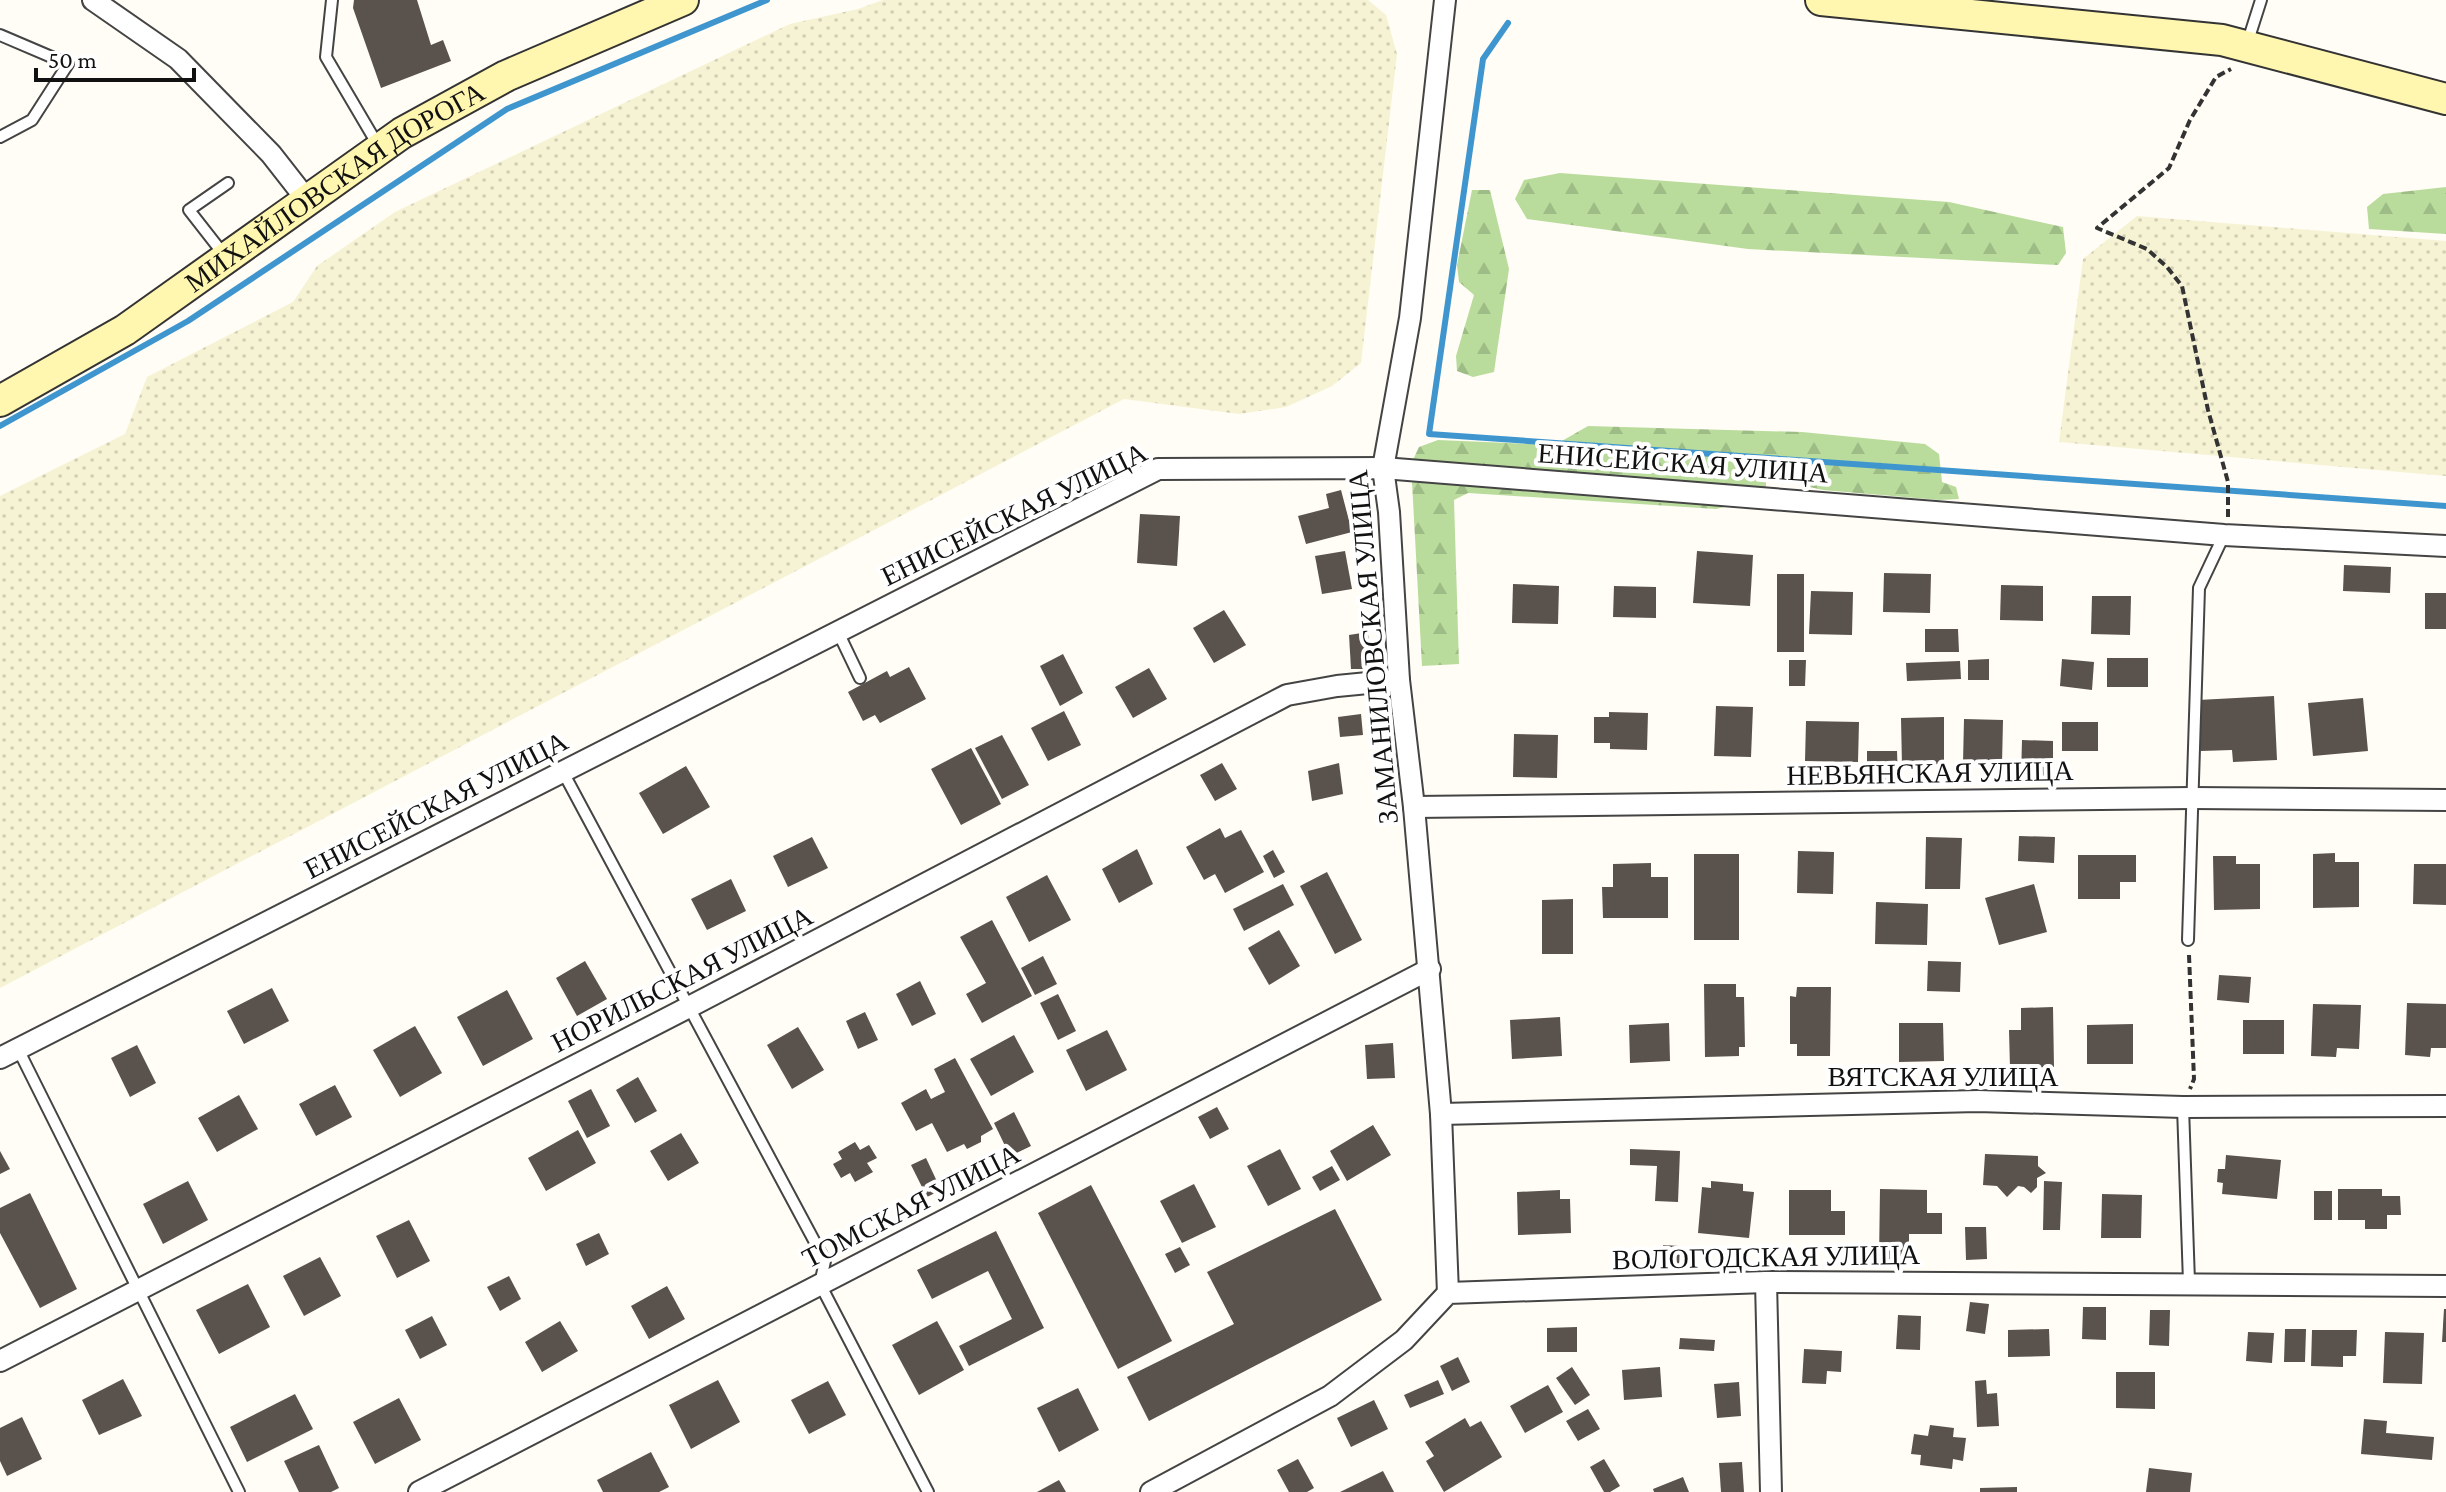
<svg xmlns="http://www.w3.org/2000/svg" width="2446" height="1492" font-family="'Crimson Pro',serif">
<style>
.farmland{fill:url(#farmland-dots)}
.forest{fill:url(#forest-firs)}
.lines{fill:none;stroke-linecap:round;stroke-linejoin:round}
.stream{stroke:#3f96cf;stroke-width:6}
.building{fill:#5a524d}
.lane-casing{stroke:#444;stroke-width:14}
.street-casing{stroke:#444;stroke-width:24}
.secondary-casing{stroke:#333;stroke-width:34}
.path{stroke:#333;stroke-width:4;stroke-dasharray:8 4;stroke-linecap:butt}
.lane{stroke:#fff;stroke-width:10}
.street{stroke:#fff;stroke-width:20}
.secondary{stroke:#fff6b0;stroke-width:30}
.labels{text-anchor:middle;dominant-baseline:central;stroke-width:8;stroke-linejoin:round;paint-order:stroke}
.street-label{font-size:28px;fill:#111;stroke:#fff}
</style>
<defs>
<pattern id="farmland-dots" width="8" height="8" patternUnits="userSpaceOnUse" patternTransform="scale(2)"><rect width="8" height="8" fill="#f6f3d4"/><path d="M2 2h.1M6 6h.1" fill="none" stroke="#d2cfb5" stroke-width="1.8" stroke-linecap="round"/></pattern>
<pattern id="forest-firs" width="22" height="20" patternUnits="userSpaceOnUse" patternTransform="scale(2)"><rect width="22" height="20" fill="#b9dc9c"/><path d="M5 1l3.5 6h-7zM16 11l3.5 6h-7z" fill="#9ebc85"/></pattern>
</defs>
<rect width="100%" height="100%" fill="#fffdf5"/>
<!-- farmland -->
<g class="farmland">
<polygon points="883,0 1368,0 1386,15 1397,54 1361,363 1332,386 1286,407 1239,414 1124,399 0,988 0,496 125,434 147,377 293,302 317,266 395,212 790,24 858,9"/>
<polygon points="2137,216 2446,241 2446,476 2059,442 2083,259"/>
</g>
<!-- forest -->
<g class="forest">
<polygon points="1560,173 1949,202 2063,227 2066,253 2058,265 1748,249 1527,219 1515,199 1524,180"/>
<polygon points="2446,187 2446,234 2369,229 2367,207 2383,194"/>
<polygon points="1472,190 1490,190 1509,269 1494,372 1473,377 1457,371 1456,356 1474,295 1459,282 1457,265"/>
<polygon points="1588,426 1802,432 1925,444 1939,454 1942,482 1956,487 1959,499 1939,500 1823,490 1810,487 1812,466 1766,462 1766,493 1757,500 1716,509 1468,493 1454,500 1459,664 1422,666 1411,464 1419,447 1438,440 1555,445"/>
</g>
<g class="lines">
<!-- stream -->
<g class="stream">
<polyline points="1508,23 1483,59 1429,434 2446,506"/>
<polyline points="0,426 188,321 507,109 767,0"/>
</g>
</g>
<!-- building -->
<g class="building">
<polygon points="354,0 417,0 431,45 443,40 451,61 381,88 353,8"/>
<polygon points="1341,490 1352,532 1306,544 1298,516 1329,508 1326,494"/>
<polygon points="1140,514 1180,516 1177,566 1137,563"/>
<polygon points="1345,551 1352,589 1322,594 1315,556"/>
<polygon points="1697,551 1753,555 1750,606 1693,603"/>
<polygon points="2344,565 2391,567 2390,593 2343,591"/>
<polygon points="1884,573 1931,574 1930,613 1883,612"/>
<rect x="1777" y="574" width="27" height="78"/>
<polygon points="1513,584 1559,586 1558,624 1512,623"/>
<polygon points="2001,585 2043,586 2043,621 2000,620"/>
<polygon points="1614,586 1656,587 1656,618 1613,617"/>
<polygon points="1811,591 1853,592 1852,635 1809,634"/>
<rect x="2425" y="593" width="21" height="36"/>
<polygon points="2092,596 2131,596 2130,635 2091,634"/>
<polygon points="1224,610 1246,645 1214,663 1193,628"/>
<polygon points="1925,629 1958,629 1959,652 1925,652"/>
<polygon points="1368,632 1371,669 1351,669 1349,635"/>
<polygon points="1063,654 1083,693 1060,706 1040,666"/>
<rect x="2107" y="658" width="41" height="29"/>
<polygon points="1989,659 1989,680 1968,680 1968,660"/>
<polygon points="2062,659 2094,662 2092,690 2060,686"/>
<polygon points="1789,660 1806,660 1805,686 1789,686"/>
<polygon points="1960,661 1961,679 1907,681 1906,663"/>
<polygon points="909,667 926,699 880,723 875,715 863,721 848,692 887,671 890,677"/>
<polygon points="1149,668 1167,699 1133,718 1115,687"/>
<polygon points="2274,696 2277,760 2233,762 2232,750 2201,751 2198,700"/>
<polygon points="2363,698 2368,751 2313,756 2308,703"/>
<polygon points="1716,706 1753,707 1751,757 1714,756"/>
<polygon points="1064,711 1081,745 1048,761 1031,728"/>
<polygon points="1609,712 1648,713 1647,750 1610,749 1610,743 1594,743 1594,717 1609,717"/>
<polygon points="1361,714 1363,735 1340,737 1338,717"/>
<polygon points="1944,717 1944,764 1902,765 1901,718"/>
<polygon points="1964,719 2003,720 2002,764 1963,763"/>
<polygon points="1806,721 1859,722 1858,762 1805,761"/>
<rect x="2062" y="722" width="36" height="29"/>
<polygon points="1514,734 1558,735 1557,778 1513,777"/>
<polygon points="1002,735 1029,785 1002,799 975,748"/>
<polygon points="2022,740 2053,741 2053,779 2021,778"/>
<polygon points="971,748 1001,804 961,825 931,769"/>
<polygon points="1867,751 1897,751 1898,781 1867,781"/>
<polygon points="1222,763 1237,789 1215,801 1200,775"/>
<polygon points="1339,763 1343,794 1312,801 1308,771"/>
<polygon points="686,766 710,807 663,834 639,793"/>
<polygon points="1220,828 1225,838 1241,830 1264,872 1225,893 1215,874 1204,880 1186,847"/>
<polygon points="2019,836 2055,837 2054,863 2018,861"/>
<polygon points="812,837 828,868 788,887 773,856"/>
<polygon points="1926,837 1962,838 1960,889 1925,889"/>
<polygon points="1137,849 1153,884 1119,903 1102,869"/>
<polygon points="1273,850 1285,872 1274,878 1263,856"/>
<polygon points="1798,851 1834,852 1833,894 1797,893"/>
<polygon points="2335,853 2335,862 2359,862 2359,907 2313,908 2313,854"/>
<rect x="1694" y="854" width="45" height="86"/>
<polygon points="2078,855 2136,855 2136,882 2120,882 2120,899 2078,899"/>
<polygon points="2213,856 2236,856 2236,864 2260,864 2260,909 2214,910"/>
<polygon points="1651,863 1651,877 1668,877 1668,918 1603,918 1602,887 1613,887 1613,864"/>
<polygon points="2414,864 2446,864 2446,905 2413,904"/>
<polygon points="1327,872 1362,940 1335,954 1300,886"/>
<polygon points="1047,875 1071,920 1029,942 1006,897"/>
<polygon points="731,879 746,911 707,930 691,899"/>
<polygon points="1283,884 1294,905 1244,931 1233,909"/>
<polygon points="2034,884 2047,932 1999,945 1985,898"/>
<polygon points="1573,899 1573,954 1542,954 1542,900"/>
<polygon points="1876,902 1928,904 1927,945 1875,944"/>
<polygon points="992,920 1032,996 982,1023 966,994 986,983 960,937"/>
<polygon points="1279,930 1300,966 1269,985 1248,948"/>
<polygon points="1043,956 1057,984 1035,995 1021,968"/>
<polygon points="585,961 607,999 577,1016 556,978"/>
<polygon points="1928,961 1961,962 1960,992 1927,991"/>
<polygon points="2219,975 2251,977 2249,1003 2217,1000"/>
<polygon points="920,981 936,1014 912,1026 896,994"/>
<polygon points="1704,984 1736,984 1736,997 1744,997 1745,1047 1739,1047 1739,1056 1705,1057"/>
<polygon points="1797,987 1831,987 1830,1056 1797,1056 1797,1044 1790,1044 1790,996 1796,997"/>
<polygon points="272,988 289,1021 244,1044 227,1011"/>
<polygon points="507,990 533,1039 483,1066 457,1017"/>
<polygon points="1058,994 1076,1031 1058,1040 1040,1003"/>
<polygon points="2407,1003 2446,1004 2446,1048 2431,1048 2430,1057 2405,1055"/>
<polygon points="2313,1004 2361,1005 2359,1049 2337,1048 2336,1057 2311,1056"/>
<polygon points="2053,1007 2054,1067 2010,1068 2009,1030 2021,1030 2021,1008"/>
<polygon points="865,1012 878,1040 858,1049 846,1021"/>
<polygon points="1560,1017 1562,1056 1512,1059 1510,1020"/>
<rect x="2243" y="1020" width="41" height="34"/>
<polygon points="1669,1023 1670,1061 1630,1063 1629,1025"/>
<polygon points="1899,1023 1943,1023 1944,1061 1899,1062"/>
<polygon points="2133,1024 2133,1064 2087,1064 2087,1025"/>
<polygon points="415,1026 442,1073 400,1097 373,1050"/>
<polygon points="798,1027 824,1070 792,1089 767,1045"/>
<polygon points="1107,1030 1127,1070 1086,1091 1066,1050"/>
<polygon points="1014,1035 1034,1072 991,1096 970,1059"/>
<polygon points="1393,1043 1395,1078 1367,1079 1365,1045"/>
<polygon points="137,1045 156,1083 130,1097 111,1058"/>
<polygon points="955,1058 993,1129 981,1136 981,1142 967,1149 964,1144 947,1152 932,1123 916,1131 901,1103 926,1089 931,1099 945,1092 934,1069"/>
<polygon points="638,1077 657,1111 635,1123 616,1090"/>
<polygon points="335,1085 352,1117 316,1136 299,1104"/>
<polygon points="591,1089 610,1126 587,1138 568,1101"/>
<polygon points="239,1095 258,1129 217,1152 198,1118"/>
<polygon points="1217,1107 1229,1129 1210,1139 1198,1117"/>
<polygon points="1014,1112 1031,1146 1010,1156 994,1123"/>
<polygon points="1373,1125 1391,1155 1347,1181 1330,1151"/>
<polygon points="578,1130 596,1163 546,1191 528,1158"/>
<polygon points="681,1133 699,1163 668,1181 650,1151"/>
<polygon points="855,1142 860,1150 869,1145 877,1158 867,1163 873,1172 855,1182 850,1173 841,1178 833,1164 842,1159 838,1152"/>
<polygon points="1280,1149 1301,1189 1268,1206 1247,1166"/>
<polygon points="1630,1149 1680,1151 1678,1202 1655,1201 1657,1166 1630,1165"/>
<polygon points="0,1151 10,1169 0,1174"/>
<polygon points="1985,1154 2038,1156 2038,1166 2046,1173 2037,1178 2037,1187 2031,1193 2024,1187 2018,1186 2007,1197 1997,1186 1983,1185"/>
<polygon points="2226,1155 2281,1160 2277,1199 2222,1194 2223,1183 2217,1182 2218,1169 2225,1169"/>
<polygon points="926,1158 941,1190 927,1197 911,1165"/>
<polygon points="1332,1166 1340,1180 1320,1191 1312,1177"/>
<polygon points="188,1181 208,1220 163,1244 143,1204"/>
<polygon points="1711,1181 1743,1184 1743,1191 1754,1192 1749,1238 1698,1233 1702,1187 1711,1188"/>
<polygon points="2044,1181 2062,1182 2060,1230 2043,1230"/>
<polygon points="1194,1184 1216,1227 1182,1243 1160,1201"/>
<polygon points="1091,1185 1172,1341 1118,1369 1038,1213"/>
<polygon points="1880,1189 1927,1190 1927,1213 1942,1213 1942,1234 1909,1234 1909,1260 1879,1260"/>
<polygon points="2338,1189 2382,1189 2382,1196 2400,1196 2401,1215 2387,1215 2387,1229 2365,1229 2365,1220 2338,1220"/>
<polygon points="1560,1190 1560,1199 1570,1199 1571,1233 1518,1235 1517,1192"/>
<polygon points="1789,1190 1831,1190 1831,1211 1845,1211 1845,1235 1789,1235"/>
<rect x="2314" y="1191" width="18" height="29"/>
<polygon points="30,1193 77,1289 40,1308 0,1233 0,1208"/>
<polygon points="2102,1194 2142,1195 2141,1238 2101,1238"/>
<polygon points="1335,1209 1382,1300 1149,1421 1127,1377 1234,1324 1207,1272"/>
<polygon points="409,1220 430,1261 397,1278 376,1236"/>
<polygon points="1965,1227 1986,1227 1987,1259 1966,1260"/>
<polygon points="996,1231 1044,1328 969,1366 959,1346 1012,1319 988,1271 932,1299 917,1270"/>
<polygon points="599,1233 609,1254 586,1266 576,1244"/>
<polygon points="1663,1245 1680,1246 1679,1266 1663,1265"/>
<polygon points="1180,1247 1190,1265 1175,1273 1165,1254"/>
<polygon points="320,1257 341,1296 304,1316 283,1276"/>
<polygon points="509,1276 521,1299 500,1311 487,1287"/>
<polygon points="248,1284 270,1327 219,1354 196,1310"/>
<polygon points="667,1286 685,1319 649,1339 631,1306"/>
<polygon points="1970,1302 1989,1304 1985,1334 1966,1331"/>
<polygon points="2083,1307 2106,1307 2106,1340 2082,1339"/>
<polygon points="2444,1309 2446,1309 2446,1342 2442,1342"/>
<polygon points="2150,1310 2170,1310 2169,1346 2149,1345"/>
<polygon points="1898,1315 1921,1316 1920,1350 1896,1349"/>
<polygon points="432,1316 447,1345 420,1359 405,1330"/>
<polygon points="560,1321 578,1351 542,1372 525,1342"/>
<polygon points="937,1321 964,1370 919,1395 892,1345"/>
<polygon points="1577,1327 1577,1352 1547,1352 1547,1328"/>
<polygon points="2049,1329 2050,1356 2008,1357 2008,1330"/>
<polygon points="2285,1329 2306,1329 2305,1362 2284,1362"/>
<polygon points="2312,1330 2357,1330 2356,1356 2343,1356 2343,1367 2311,1366"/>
<polygon points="2248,1332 2274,1333 2272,1363 2246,1361"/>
<polygon points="2385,1332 2424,1333 2422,1384 2383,1383"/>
<polygon points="1680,1338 1715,1340 1714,1351 1679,1349"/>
<polygon points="1804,1349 1842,1351 1841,1372 1827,1371 1826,1384 1802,1383"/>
<polygon points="1458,1357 1470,1382 1452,1391 1440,1366"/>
<polygon points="1572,1367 1590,1395 1575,1405 1556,1378"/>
<polygon points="1660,1367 1662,1397 1624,1400 1622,1370"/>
<polygon points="2116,1372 2155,1372 2155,1409 2116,1408"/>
<polygon points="123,1379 142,1416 99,1435 82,1400"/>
<polygon points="718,1380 740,1422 691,1449 669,1405"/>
<polygon points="1438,1380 1444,1394 1410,1408 1404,1395"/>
<polygon points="1986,1380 1987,1394 1997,1393 1999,1426 1977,1427 1975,1381"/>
<polygon points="828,1381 846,1415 809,1434 791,1400"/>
<polygon points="1739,1382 1741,1416 1717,1418 1714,1384"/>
<polygon points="1548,1385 1563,1412 1525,1433 1510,1406"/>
<polygon points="1078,1388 1099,1430 1059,1452 1037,1408"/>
<polygon points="295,1394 313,1429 247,1462 230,1427"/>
<polygon points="399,1398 421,1440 375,1464 353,1422"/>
<polygon points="1374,1400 1388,1429 1351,1447 1337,1418"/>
<polygon points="1588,1409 1600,1429 1578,1441 1566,1421"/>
<polygon points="22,1417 42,1459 7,1476 0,1461 0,1428"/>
<polygon points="1465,1418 1470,1427 1481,1421 1502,1457 1444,1492 1426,1461 1434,1456 1425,1442"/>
<polygon points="2364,1419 2387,1421 2386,1433 2434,1437 2432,1460 2361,1454"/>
<polygon points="1930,1425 1954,1428 1953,1437 1966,1438 1963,1461 1953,1459 1952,1469 1920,1465 1921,1455 1911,1454 1914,1434 1928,1436"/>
<polygon points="319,1445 339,1488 331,1492 299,1492 284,1461"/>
<polygon points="651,1452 669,1487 659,1492 603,1492 597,1480"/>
<polygon points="1298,1459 1314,1488 1307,1492 1289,1492 1277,1470"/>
<polygon points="1604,1459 1620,1486 1610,1492 1604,1492 1590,1467"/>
<polygon points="1742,1462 1744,1492 1721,1492 1719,1463"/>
<polygon points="2149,1468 2192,1473 2190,1492 2146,1492"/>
<polygon points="1383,1471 1394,1492 1340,1492"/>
<polygon points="1683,1477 1689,1492 1654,1492 1653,1489"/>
<polygon points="1059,1480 1066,1492 1037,1492"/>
<polygon points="2017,1487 2017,1492 1980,1492 1980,1488"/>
</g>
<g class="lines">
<!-- lane casing -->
<g class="lane-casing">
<g id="lane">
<polyline points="332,0 326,57 379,147"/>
<polyline points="0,35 68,64 32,120 0,137"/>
<polyline points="2247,44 2261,0"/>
<polyline points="225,256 189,210 228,183"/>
<polyline points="838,632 860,678"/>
<polyline points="563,772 825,1261 820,1284 928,1492"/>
<polyline points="2188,940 2199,588 2224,535"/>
<polyline points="18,1049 239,1492"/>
<polyline points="2183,1107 2189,1282"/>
</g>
</g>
<!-- street casing -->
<g class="street-casing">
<g id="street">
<polyline points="93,0 178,59 271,154 307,200"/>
<polyline points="1445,0 1410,318 1383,468 1389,512 1399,680 1414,807 1441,1114 1448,1293"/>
<polyline points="1414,807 2192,798 2446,800"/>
<polyline points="0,1058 1158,469 1383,468 2224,535 2446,546"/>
<polyline points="1441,1114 1978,1101 2183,1107 2446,1106"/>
<polyline points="1766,1282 1771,1492"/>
<polyline points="0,1361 691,1006 1287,695 1337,686 1399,680"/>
<polyline points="419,1492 1430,969"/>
<polyline points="1151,1492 1330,1396 1404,1340 1448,1293 1766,1282 2446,1286"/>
</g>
</g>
<!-- secondary casing -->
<g class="secondary-casing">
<g id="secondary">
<polyline points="1821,0 2222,40 2446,99"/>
<path id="s1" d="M0 401 125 330 402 133 506 76 683 0"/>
</g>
</g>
<!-- path -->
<g class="path">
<polyline points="2228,517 2228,482 2208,410 2182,286 2167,267 2147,249 2097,228 2169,168 2190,120 2216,77 2231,69"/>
<polyline points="2189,955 2194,1079 2190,1089"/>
</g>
<!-- lane -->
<use href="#lane" class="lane"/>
<!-- street -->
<use href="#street" class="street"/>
<!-- secondary -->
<use href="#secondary" class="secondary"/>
</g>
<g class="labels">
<!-- street labels -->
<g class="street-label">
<text stroke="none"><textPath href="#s1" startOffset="398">МИХАЙЛОВСКАЯ ДОРОГА</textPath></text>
<text transform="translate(1683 463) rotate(4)">ЕНИСЕЙСКАЯ УЛИЦА</text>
<text transform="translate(1014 514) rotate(-26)">ЕНИСЕЙСКАЯ УЛИЦА</text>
<text transform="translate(1373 647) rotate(-95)">ЗАМАНИЛОВСКАЯ УЛИЦА</text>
<text transform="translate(1930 773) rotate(-1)">НЕВЬЯНСКАЯ УЛИЦА</text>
<text transform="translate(436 805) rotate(-27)">ЕНИСЕЙСКАЯ УЛИЦА</text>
<text transform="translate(682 979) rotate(-27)">НОРИЛЬСКАЯ УЛИЦА</text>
<text x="1943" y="1076">ВЯТСКАЯ УЛИЦА</text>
<text transform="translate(911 1206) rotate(-27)">ТОМСКАЯ УЛИЦА</text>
<text transform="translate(1766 1257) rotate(-1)">ВОЛОГОДСКАЯ УЛИЦА</text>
</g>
</g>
<!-- scale -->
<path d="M36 68v12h158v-12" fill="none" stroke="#111111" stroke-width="4"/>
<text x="48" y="68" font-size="24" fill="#111111" stroke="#ffffff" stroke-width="6" paint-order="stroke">50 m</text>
</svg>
